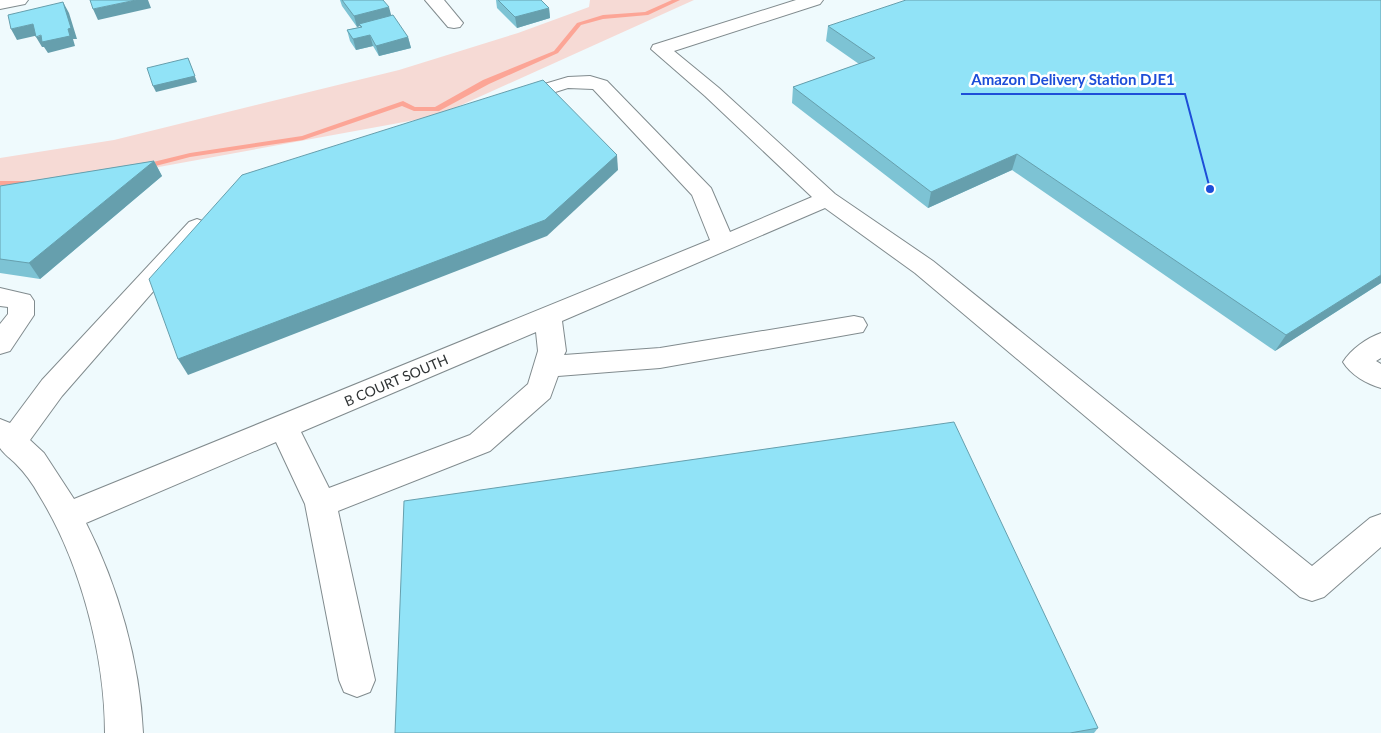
<svg xmlns="http://www.w3.org/2000/svg" width="1381" height="733" font-family="Lato,sans-serif">
<style>
.green{fill:#f6dad5}
.lines{fill:none;stroke-linecap:round;stroke-linejoin:round}
.stream{fill:#fca596;fill-rule:evenodd}
.minor-casing{stroke:#818b8e;stroke-width:2}
.minor{fill:#fff;fill-rule:evenodd}
.wall{fill:#7dc3d4}
.shaded-wall{fill:#669fad}
.building{fill:#91e3f7;stroke:#669fad}
.labels{text-anchor:middle;dominant-baseline:central;stroke-width:5;stroke-linejoin:round;paint-order:stroke}
.street-label{font-size:14px;fill:#303435;stroke:#fff}
.leader{fill:none;stroke:#1d4ed8;stroke-width:2}
.callout-dot{fill:#1d4ed8;stroke:#fff;stroke-width:2}
.callout-label{font-size:15px;text-anchor:middle;font-weight:bold;fill:#1d4ed8;stroke:#fff;stroke-width:5;stroke-linejoin:round;paint-order:stroke}
</style>
<rect width="100%" height="100%" fill="#effafd"/>
<!-- green -->
<polygon class="green" points="590,0 694,0 437,116 0,196 0,158 114,140 399,70 518,33 589,7"/>
<g class="lines">
<!-- stream -->
<g class="stream">
<polygon points="672,0 680,0 648,15 603,19 581,25 558,53 489,84 439,111 414,111 402,106 303,140 190,157 144,169 140,167 141,165 190,153 302,136 403,101 415,107 435,107 483,80 554,51 577,23 603,15 645,12"/>
<polygon points="0,181 26,181 30,184 26,187 0,185"/>
</g>
<!-- minor casing -->
<g class="minor-casing">
<g id="minor">
<polygon points="0,0 28,0 25,4 0,9"/>
<polygon points="425,0 444,0 463,23 460,27 454,28 448,27"/>
<path d="M796 0H823L820 4 674 51 719 88 835 194 933 261 1312 566 1370 518 1381 514V547L1324 597 1312 601 1300 597 915 273 825 208 562 321 566 351 564 355 660 348 854 316 863 318 867 325 863 332 660 368 558 376 550 398 490 451 338 511 375 680 370 692 357 697 344 692 339 680 305 504 276 442 86 523C118 586 140 662 143 733H105C105 655 80 561 39 495 33 484 25 473 16 464 11 459 4 454 0 448V419L10 423 42 380 189 222 197 219 205 222 209 227 205 232 62 396 30 440 44 453 74 499 710 240 692 195 593 89 568 88 514 105 507 103 504 99 507 95 568 77 590 76 607 81 711 188 730 232 812 197 705 96 651 49 653 45ZM536 332 538 351 528 384 470 435 329 488 301 432Z"/>
<polygon points="0,288 30,295 34,301 34,315 10,351 0,354 0,324 8,314 8,307 0,306"/>
<path d="M1381 333V358L1376 361 1381 364V388C1367 384 1351 375 1343 362 1351 349 1367 338 1381 333Z"/>
</g>
</g>
<!-- minor -->
<use href="#minor" class="minor"/>
</g>
<!-- wall -->
<g class="wall">
<polygon points="340,0 383,0 391,16 408,37 411,48 379,56 373,46 356,50 350,41 347,30 360,27 360,26 357,27 342,6"/>
<polygon points="496,0 541,0 549,8 550,18 517,28 497,8"/>
<polygon points="828,26 1381,283 1275,351 1012,170 928,208 792,103 793,87 859,64 826,41"/>
<polygon points="154,161 162,176 40,279 0,273 0,186"/>
<polygon points="1098,728 1094,733 395,733"/>
</g>
<!-- shaded-wall -->
<g class="shaded-wall">
<polygon points="136,0 148,0 151,8 98,20 93,9"/>
<polygon points="63,2 69,13 77,39 73,39 75,46 48,53 44,47 42,47 36,37 68,29"/>
<polygon points="389,7 392,18 359,24 360,26 357,27 354,16"/>
<polygon points="549,8 550,18 517,28 515,17"/>
<polygon points="33,24 39,35 17,40 11,29"/>
<polygon points="370,35 373,46 356,50 353,39"/>
<polygon points="408,37 411,48 379,56 376,46"/>
<polygon points="188,58 197,82 156,92 153,86"/>
<polygon points="1017,154 1012,170 928,208 931,192"/>
<polygon points="617,155 618,170 547,236 188,375 178,359"/>
<polygon points="154,161 162,176 40,279 29,263"/>
<polygon points="1381,275 1381,283 1275,351 1286,335"/>
</g>
<!-- building -->
<g class="building">
<polygon points="90,0 136,0 93,9"/>
<polygon points="342,0 383,0 389,7 354,16"/>
<polygon points="498,0 541,0 549,8 515,17"/>
<polygon points="906,0 1381,0 1381,275 1286,335 1017,154 931,192 793,87 875,58 828,26"/>
<polygon points="63,2 71,28 68,29 70,36 42,42 41,35 36,37 33,24 11,29 8,15"/>
<polygon points="393,15 408,37 376,46 370,35 353,39 347,30 362,27 359,24"/>
<polygon points="188,58 195,76 153,86 147,68"/>
<polygon points="543,80 617,155 545,220 178,359 149,279 242,175"/>
<polygon points="154,161 29,263 0,259 0,186"/>
<polygon points="954,422 1098,728 1070,733 395,733 404,501"/>
</g>
<g class="labels">
<!-- street labels -->
<g class="street-label">
<text transform="translate(396 380) rotate(-23)">B COURT SOUTH</text>
</g>
</g>
<!-- callouts -->
<path class="leader" d="M1210 189L1185 94H961"/>
<circle class="callout-dot" cx="1210" cy="189" r="5"/>
<g class="callout-label">
<text x="1073" y="85">Amazon Delivery Station DJE1</text>
</g>
</svg>
